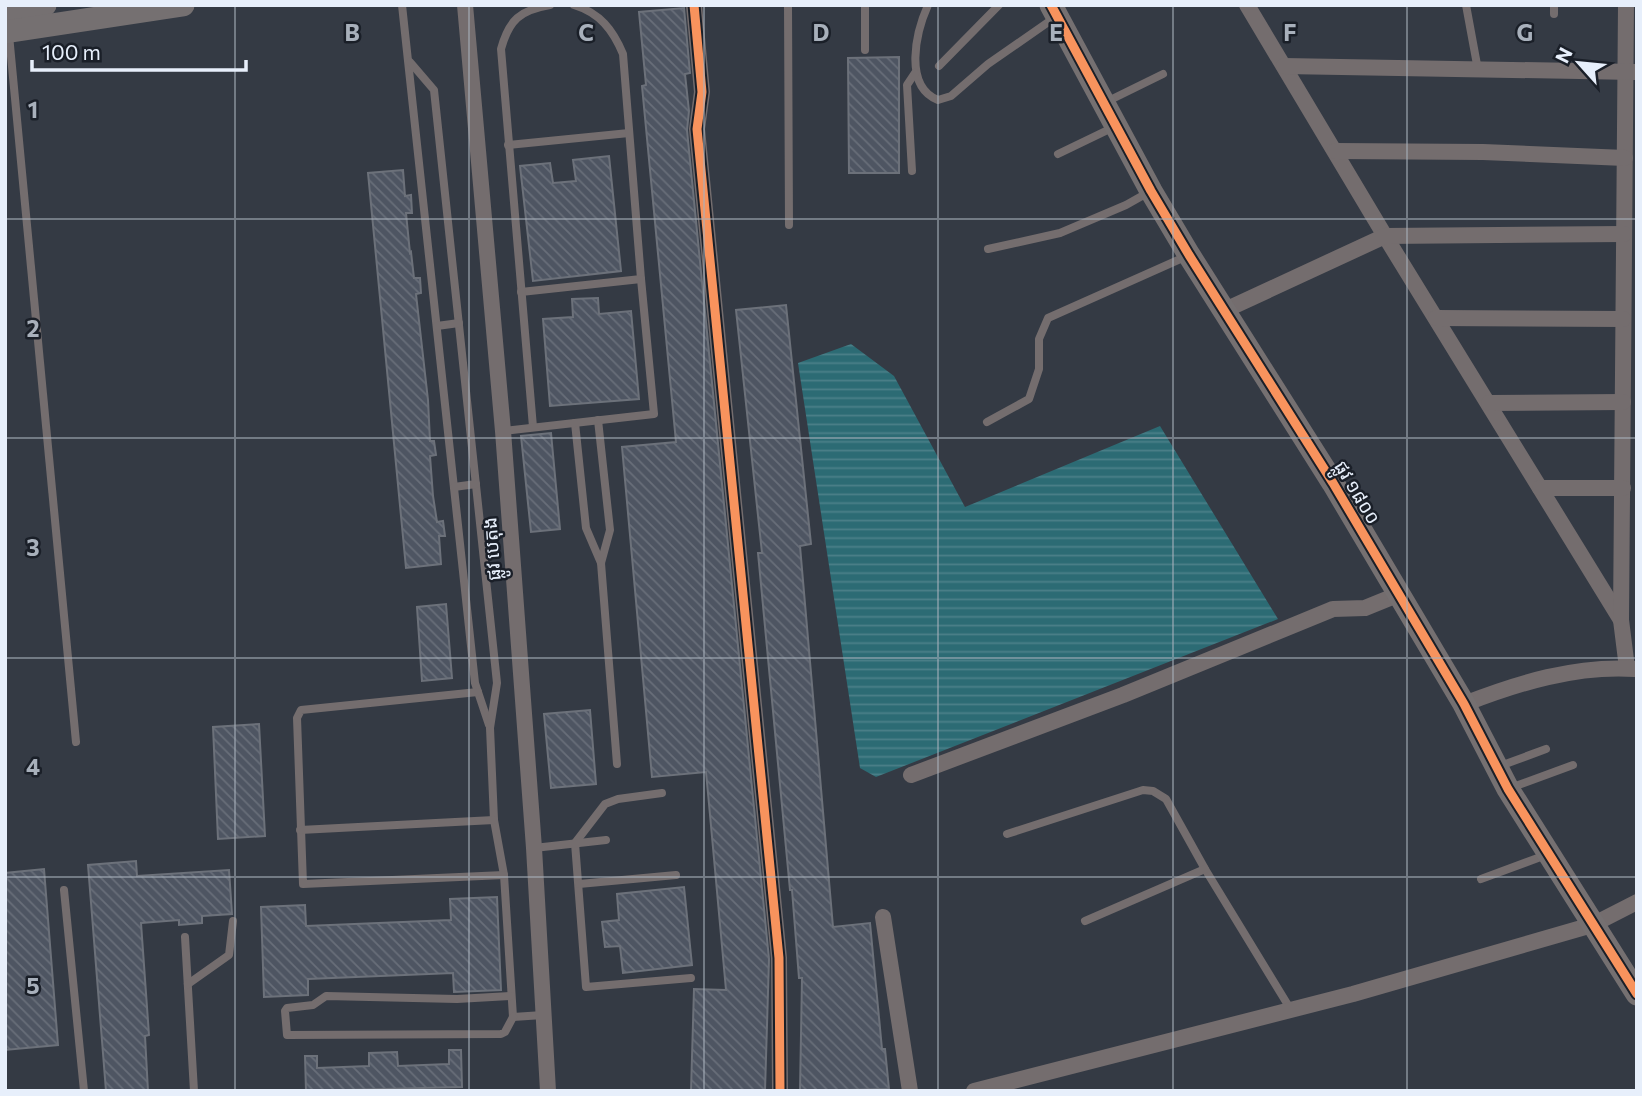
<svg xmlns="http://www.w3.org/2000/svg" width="1642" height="1096" font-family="Commissioner,'Noto Sans Khmer',sans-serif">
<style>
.water{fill:url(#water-rules)}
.building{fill:url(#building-back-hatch);stroke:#6c717a;stroke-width:2}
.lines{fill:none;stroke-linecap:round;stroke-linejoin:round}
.lane{stroke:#746d6e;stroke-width:8}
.street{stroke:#746d6e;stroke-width:16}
.secondary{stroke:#757071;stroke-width:23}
.cycleway-casing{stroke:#1a1f28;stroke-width:13}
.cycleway{stroke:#f8935d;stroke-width:9}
.grid{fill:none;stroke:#a8b0bb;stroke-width:2;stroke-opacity:0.55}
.labels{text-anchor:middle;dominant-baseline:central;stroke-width:5;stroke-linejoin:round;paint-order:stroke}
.street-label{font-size:19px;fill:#e7effb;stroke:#1a1f28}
.grid-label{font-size:23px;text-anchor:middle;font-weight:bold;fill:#a8b0bb;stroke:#1a1f28;stroke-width:5;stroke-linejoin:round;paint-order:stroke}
</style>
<defs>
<pattern id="water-rules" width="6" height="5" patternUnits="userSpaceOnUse" patternTransform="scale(1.75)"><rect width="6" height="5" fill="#2c6b74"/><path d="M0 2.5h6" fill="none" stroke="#4b8089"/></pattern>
<pattern id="building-back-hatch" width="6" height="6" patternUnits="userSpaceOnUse" patternTransform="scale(1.75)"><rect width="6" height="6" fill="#4e5562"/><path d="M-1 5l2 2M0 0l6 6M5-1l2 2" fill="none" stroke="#686e79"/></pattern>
</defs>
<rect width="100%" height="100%" fill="#343a44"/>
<!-- water -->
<polygon class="water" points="851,344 894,376 965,507 1160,426 1278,619 876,777 860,768 798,363"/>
<!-- building -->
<g class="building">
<polygon points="684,8 690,73 685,74 689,111 687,130 769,959 765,1091 691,1091 694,989 726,990 709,804 706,772 652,777 622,447 676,442 642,86 646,85 639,12"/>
<polygon points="899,57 899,173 849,173 848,58"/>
<polygon points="609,156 621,271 533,281 520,166 550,163 553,183 576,181 573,160"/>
<polygon points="403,170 405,196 411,195 412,213 406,213 410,253 411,252 414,278 420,278 421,293 416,294 428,400 430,441 434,441 436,455 430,456 433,496 437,522 443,521 445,536 439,536 441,564 406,568 368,173"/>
<polygon points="598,298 599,314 631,311 639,399 550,406 543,319 573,317 572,299"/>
<polygon points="786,305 811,544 800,546 833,927 870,923 882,1049 885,1049 889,1089 800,1091 802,978 799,978 792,890 790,890 758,553 762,553 736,310"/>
<polygon points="551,433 560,529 531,532 521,436"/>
<polygon points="446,604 452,678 422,681 417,607"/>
<polygon points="590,710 596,784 551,788 544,714"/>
<polygon points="259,724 265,836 218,839 213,727"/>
<polygon points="136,861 137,876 229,870 232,914 202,916 202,923 179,925 179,920 141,923 149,1035 145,1036 148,1091 106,1091 88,865"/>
<polygon points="44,869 58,1045 5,1050 5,873"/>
<polygon points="684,887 692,965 623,973 620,946 605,947 602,922 619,920 617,894"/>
<polygon points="497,897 501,990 454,992 453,973 308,979 308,995 264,997 261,907 305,905 306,926 451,920 450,899"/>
<polygon points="449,1050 461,1050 462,1087 306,1091 305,1056 317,1056 317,1068 369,1066 369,1053 397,1052 398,1066 449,1064"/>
</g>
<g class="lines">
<!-- lane -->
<g class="lane">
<polyline points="402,5 475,683 489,725"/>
<polyline points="788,5 789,225"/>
<polyline points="865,5 865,50"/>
<path d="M928 5C916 32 903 86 938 100L951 96 988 64 1057 16"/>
<polyline points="1466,5 1478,70"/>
<polyline points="1554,14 1554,5"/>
<polyline points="9,35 76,742"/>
<polyline points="410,62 434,90 497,683 490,728 494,820 504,875 513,1017 543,1015"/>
<polyline points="939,66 999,5"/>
<polyline points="1106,102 1163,74"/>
<polyline points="508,145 629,133"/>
<polyline points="1058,154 1114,127"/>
<polyline points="912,171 907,85 915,73"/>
<polyline points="988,249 1060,233 1126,205 1149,192"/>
<path d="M521 292 641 279 623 54C613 30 600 13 574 5"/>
<polyline points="437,326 459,323"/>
<polyline points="598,420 610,530 601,563 617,764"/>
<polyline points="987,422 1029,399 1039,369 1039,339 1048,318 1187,256"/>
<polyline points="575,423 586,528 601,563"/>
<path d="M533 427 501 49C509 20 520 10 550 5"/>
<polyline points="503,431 654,414 641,279"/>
<polyline points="454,487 476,484"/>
<polyline points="478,692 301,710 297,718 303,884 504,875"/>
<polyline points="1500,766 1546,749"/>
<polyline points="1510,788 1573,765"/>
<polyline points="662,793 618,799 605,804 575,843 586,987 691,978"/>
<polyline points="300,830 494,820"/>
<polyline points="1007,834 1143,790 1153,791 1166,799 1205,869 1291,1010"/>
<polyline points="534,848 606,840"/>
<polyline points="1481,879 1546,855"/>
<polyline points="579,884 676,875"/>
<polyline points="64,890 84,1091"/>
<polyline points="1085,921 1205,869"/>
<polyline points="185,937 194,1091"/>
<polyline points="188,984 229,955 233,921"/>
<polyline points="511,996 457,999 326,996 313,1005 287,1008 285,1011 287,1035 501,1034 505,1032 513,1017"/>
</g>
<!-- street -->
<g class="street">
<polyline points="465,5 503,431 534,848 548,1091"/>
<polyline points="694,5 702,92 697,129 779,958 780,1091"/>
<polyline points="1247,5 1385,236 1621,620"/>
<polyline points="1626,5 1621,620 1627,668"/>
<polyline points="1284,66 1635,72"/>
<polyline points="1335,151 1483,152 1625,158"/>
<polyline points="1223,311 1385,236 1624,234"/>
<polyline points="1436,318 1623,319"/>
<polyline points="1489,403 1623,402"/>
<polyline points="1540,488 1623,488"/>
<path d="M1464 704C1518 683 1576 665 1635 669"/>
<polyline points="911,775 1123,695 1333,609 1365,608 1397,595"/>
<polyline points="883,917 910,1091"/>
<polyline points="974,1091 1353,994 1592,925 1637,902"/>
</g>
<!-- secondary -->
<g class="secondary">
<polyline points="1051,5 1151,191 1189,255 1333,483 1464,704 1508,789 1637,994"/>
<polyline points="5,11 45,5"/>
<polyline points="5,32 183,5"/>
</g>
<!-- cycleway casing -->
<g class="cycleway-casing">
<g id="cycleway">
<polyline points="694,5 702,92 697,129 779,958 780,1091"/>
<polyline points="1051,5 1151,191 1189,255 1333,483 1464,704 1508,789 1637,994"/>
</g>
</g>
<!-- cycleway -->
<use href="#cycleway" class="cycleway"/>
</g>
<!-- grid -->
<path class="grid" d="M235 5V1091M469 5V1091M704 5V1091M938 5V1091M1173 5V1091M1407 5V1091M5 219H1637M5 438H1637M5 658H1637M5 877H1637"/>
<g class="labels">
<!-- street labels -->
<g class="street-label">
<text transform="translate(1358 492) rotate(59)">ផ្លូវ ១៨០០</text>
<text transform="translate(491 549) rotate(-94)">ផ្លូវ បេតុង</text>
</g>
</g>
<g class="grid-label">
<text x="352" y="41">B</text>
<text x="586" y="41">C</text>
<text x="821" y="41">D</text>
<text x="1056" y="41">E</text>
<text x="1290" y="41">F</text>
<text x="1525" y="41">G</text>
<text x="33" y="118">1</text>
<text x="33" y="337">2</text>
<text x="33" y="556">3</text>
<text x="33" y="775">4</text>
<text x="33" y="994">5</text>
</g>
<!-- border -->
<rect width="1642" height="1096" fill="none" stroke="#e7effb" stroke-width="14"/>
<!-- north arrow -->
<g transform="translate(1579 63) rotate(297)" stroke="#1a1f28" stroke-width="5" paint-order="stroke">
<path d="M0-5L12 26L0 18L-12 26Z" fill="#e7effb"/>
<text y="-10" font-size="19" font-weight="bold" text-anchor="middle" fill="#e7effb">N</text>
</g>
<!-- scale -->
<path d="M32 60v10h214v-10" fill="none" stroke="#e7effb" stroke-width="3.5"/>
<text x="42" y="60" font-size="21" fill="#e7effb" stroke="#1a1f28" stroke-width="5" paint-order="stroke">100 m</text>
</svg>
